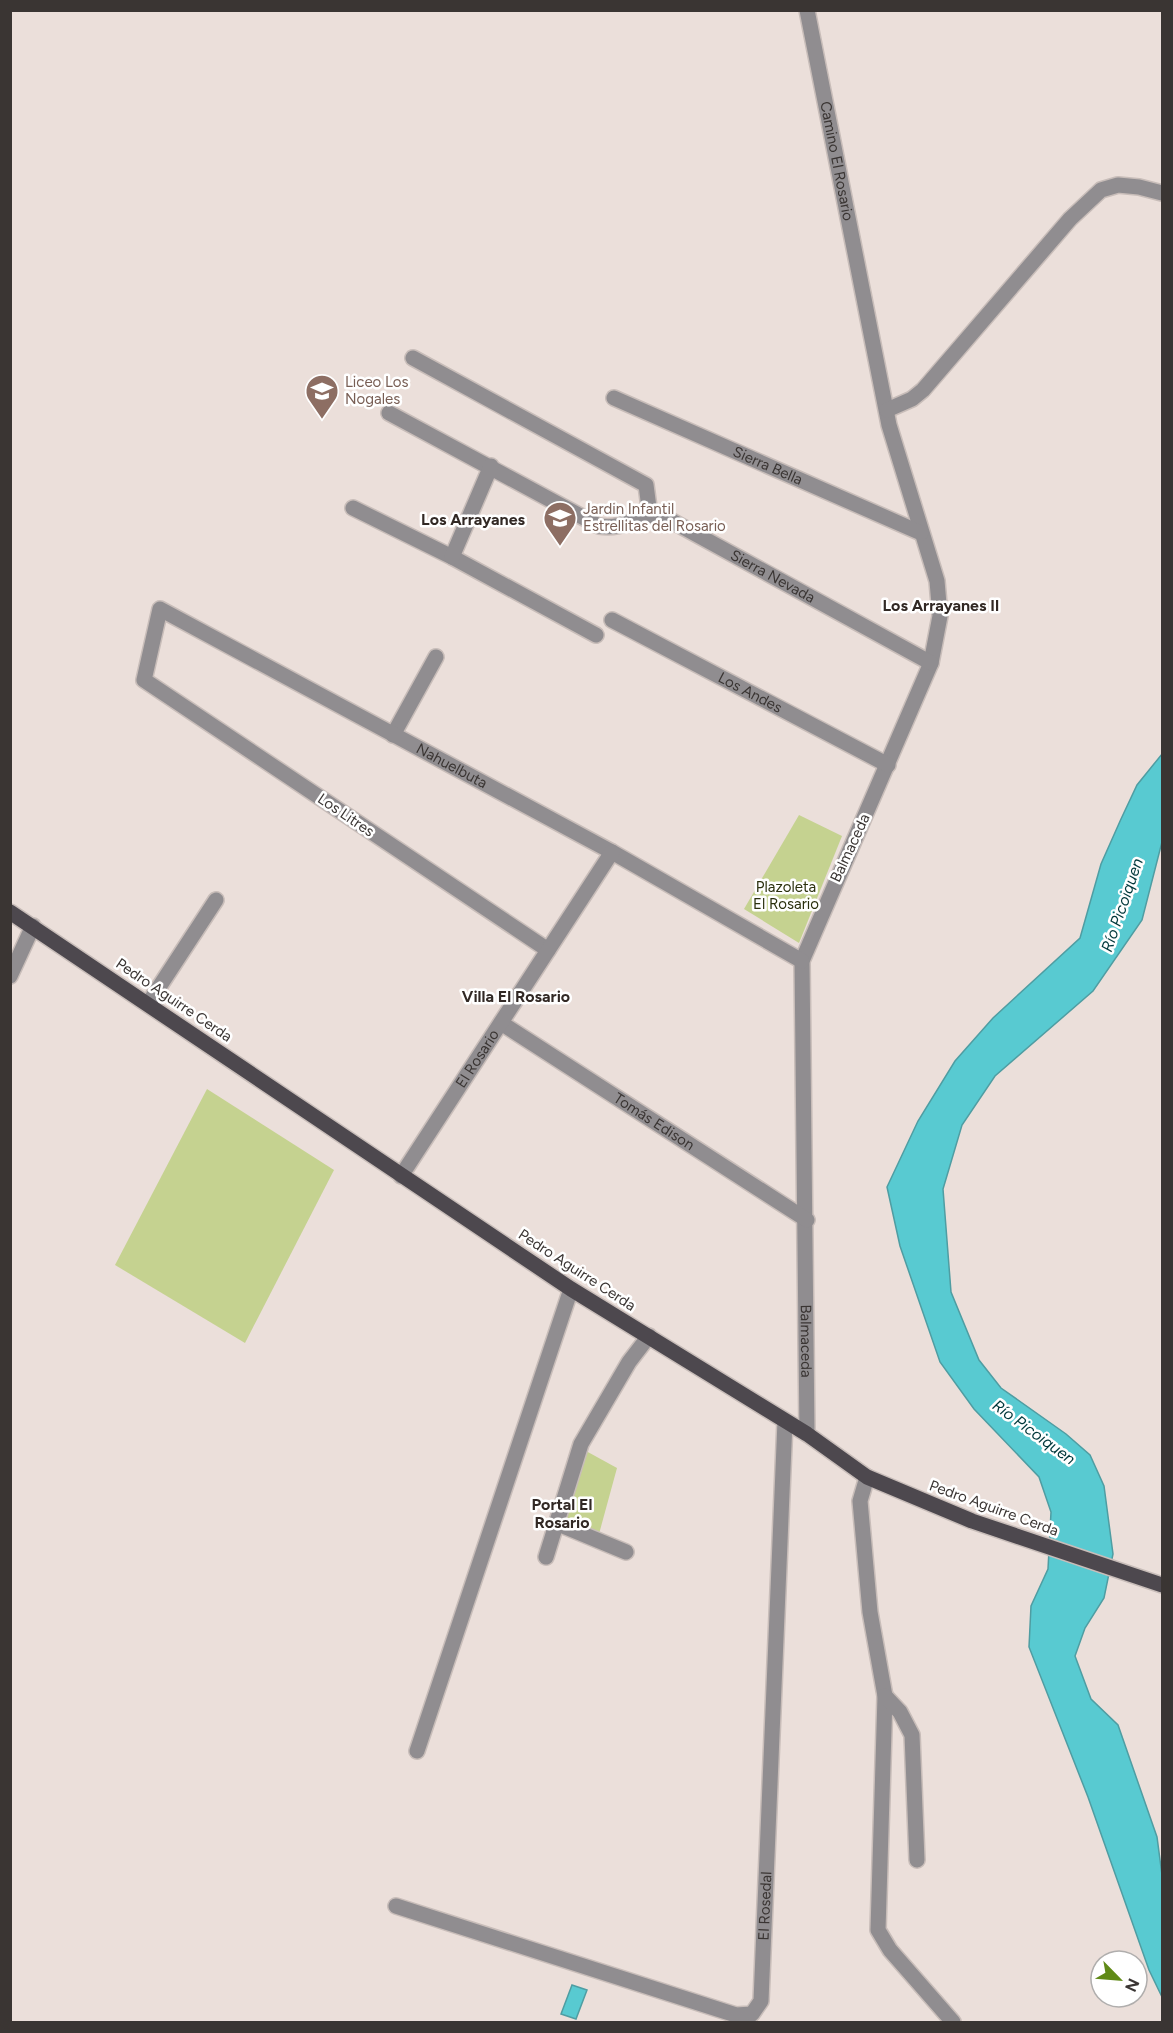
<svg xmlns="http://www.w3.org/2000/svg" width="1173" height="2033" font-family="Figtree,sans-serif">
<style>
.green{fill:#c5d290}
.water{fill:#58cad1;stroke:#4f9da2;stroke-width:1.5}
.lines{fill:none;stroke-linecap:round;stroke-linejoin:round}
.minor-casing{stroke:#c8bdb9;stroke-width:18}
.major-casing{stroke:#c8bdb9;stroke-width:18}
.minor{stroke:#908d90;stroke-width:15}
.major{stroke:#4d484e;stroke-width:15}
.labels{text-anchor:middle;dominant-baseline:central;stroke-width:5;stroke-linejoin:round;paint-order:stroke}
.street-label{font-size:15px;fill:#3a3533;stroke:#fff}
.education-label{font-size:15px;fill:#785e54;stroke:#fff;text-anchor:start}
.park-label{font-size:15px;fill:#2b300e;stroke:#fff}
.neighbourhood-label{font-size:16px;font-weight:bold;fill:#312824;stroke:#fff}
.water-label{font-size:16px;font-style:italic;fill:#00383b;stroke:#fff}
</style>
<rect width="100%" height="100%" fill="#ebdfda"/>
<!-- green -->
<g class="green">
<polygon points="799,815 842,836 799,943 744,909"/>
<polygon points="207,1089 334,1170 245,1343 115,1265"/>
<polygon points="586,1451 617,1468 599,1534 563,1520"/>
</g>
<!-- water -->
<g class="water">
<polygon points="1162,754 1162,842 1142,920 1093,991 995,1076 962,1125 943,1189 951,1292 979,1360 1001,1388 1066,1434 1090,1455 1104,1486 1113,1554 1104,1598 1085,1628 1075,1656 1091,1699 1118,1725 1157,1837 1162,1875 1162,1997 1149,1970 1088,1797 1029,1647 1031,1606 1048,1569 1051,1512 1039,1477 974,1409 940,1362 900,1246 887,1187 918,1121 955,1061 993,1018 1080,938 1101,864 1121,819 1137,785"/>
<polygon points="572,1985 587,1990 576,2019 561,2014"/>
</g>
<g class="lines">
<!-- minor casing -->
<g class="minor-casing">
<g id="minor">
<path id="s1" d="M807 10 889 425 937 581 940 616 931 663 802 961 807 1434"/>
<polyline points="413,358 646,485 650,515"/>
<path id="s2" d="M614 398 921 533"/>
<polyline points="887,410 912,399 923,390 1070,219 1101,190 1118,185 1139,187 1162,193"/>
<path id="s3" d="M389 413 599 526C624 530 636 516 659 514L931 663"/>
<polyline points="353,508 452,557 596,635"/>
<polyline points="452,557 491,466"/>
<path id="s4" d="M612 620 888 765"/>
<polyline points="393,735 436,657"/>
<path id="s5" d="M548 950 144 680 160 609 612 852 802 961"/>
<polyline points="10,976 33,926"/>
<polyline points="148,1004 216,900"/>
<path id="s6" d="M501 1023 807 1220"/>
<path id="s7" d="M401 1176 612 852"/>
<polyline points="867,1477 860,1501 870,1612 885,1696 878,1930 890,1950 953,2022"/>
<polyline points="556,1523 626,1552"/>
<polyline points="546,1557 581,1444 629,1362 649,1336"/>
<polyline points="885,1696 900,1712 912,1735 917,1860"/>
<polyline points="417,1751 571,1289"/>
<path id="s8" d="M396 1906 736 2015 752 2014 761 2001 785 1421"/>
</g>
</g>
<!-- major casing -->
<g class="major-casing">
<polyline id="major" points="10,912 571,1289 807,1434 867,1477 972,1521 1162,1585"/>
</g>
<!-- minor -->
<use href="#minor" class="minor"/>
<!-- major -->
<use href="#major" class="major"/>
</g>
<!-- icons -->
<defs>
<g id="school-pin" transform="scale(1.725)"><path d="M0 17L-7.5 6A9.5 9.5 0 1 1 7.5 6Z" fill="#8d6e63" stroke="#fff"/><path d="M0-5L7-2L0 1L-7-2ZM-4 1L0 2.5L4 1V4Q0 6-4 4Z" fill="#fff"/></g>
</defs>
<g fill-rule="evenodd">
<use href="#school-pin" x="322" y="391"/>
<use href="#school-pin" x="560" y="518"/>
</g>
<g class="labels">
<!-- street labels -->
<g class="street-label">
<text stroke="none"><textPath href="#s1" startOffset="154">Camino El Rosario</textPath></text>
<text stroke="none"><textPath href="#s2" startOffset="168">Sierra Bella</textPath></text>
<text stroke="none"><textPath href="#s3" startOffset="430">Sierra Nevada</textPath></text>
<text stroke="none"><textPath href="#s4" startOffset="156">Los Andes</textPath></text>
<text stroke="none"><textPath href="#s5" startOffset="890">Nahuelbuta</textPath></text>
<text transform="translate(346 815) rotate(34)">Los Litres</text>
<text transform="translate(850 848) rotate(-65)">Balmaceda</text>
<text transform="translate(174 1000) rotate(34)">Pedro Aguirre Cerda</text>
<text stroke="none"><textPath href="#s7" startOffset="140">El Rosario</textPath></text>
<text stroke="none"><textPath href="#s6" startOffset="182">Tomás Edison</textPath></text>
<text transform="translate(577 1270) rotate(33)">Pedro Aguirre Cerda</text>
<text stroke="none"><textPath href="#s1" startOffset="1374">Balmaceda</textPath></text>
<text transform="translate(994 1508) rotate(20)">Pedro Aguirre Cerda</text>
<text stroke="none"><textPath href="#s8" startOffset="484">El Rosedal</textPath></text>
</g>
<!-- education labels -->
<g class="education-label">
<text x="345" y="382">Liceo Los<tspan x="345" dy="17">Nogales</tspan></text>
<text x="583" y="509">Jardin Infantil<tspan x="583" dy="17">Estrellitas del Rosario</tspan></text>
</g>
<!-- park labels -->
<g class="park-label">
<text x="786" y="887">Plazoleta<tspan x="786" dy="17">El Rosario</tspan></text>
</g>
<!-- neighbourhood labels -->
<g class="neighbourhood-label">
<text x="473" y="519">Los Arrayanes</text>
<text x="941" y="605">Los Arrayanes II</text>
<text x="516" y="996">Villa El Rosario</text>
<text x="562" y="1504">Portal El<tspan x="562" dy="18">Rosario</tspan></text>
</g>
<!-- water labels -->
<g class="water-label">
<text transform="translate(1122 905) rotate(-71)">Río Picoiquen</text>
<text transform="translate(1034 1432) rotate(36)">Río Picoiquen</text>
</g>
</g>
<!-- border -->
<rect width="1173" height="2033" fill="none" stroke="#3a3533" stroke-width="24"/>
<!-- north arrow -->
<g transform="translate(1119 1979) rotate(115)"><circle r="28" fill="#ffffff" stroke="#b0aead" stroke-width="1.5"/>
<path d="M0-4.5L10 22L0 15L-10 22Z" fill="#608a17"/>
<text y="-9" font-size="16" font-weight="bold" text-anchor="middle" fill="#3a3533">N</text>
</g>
</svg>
